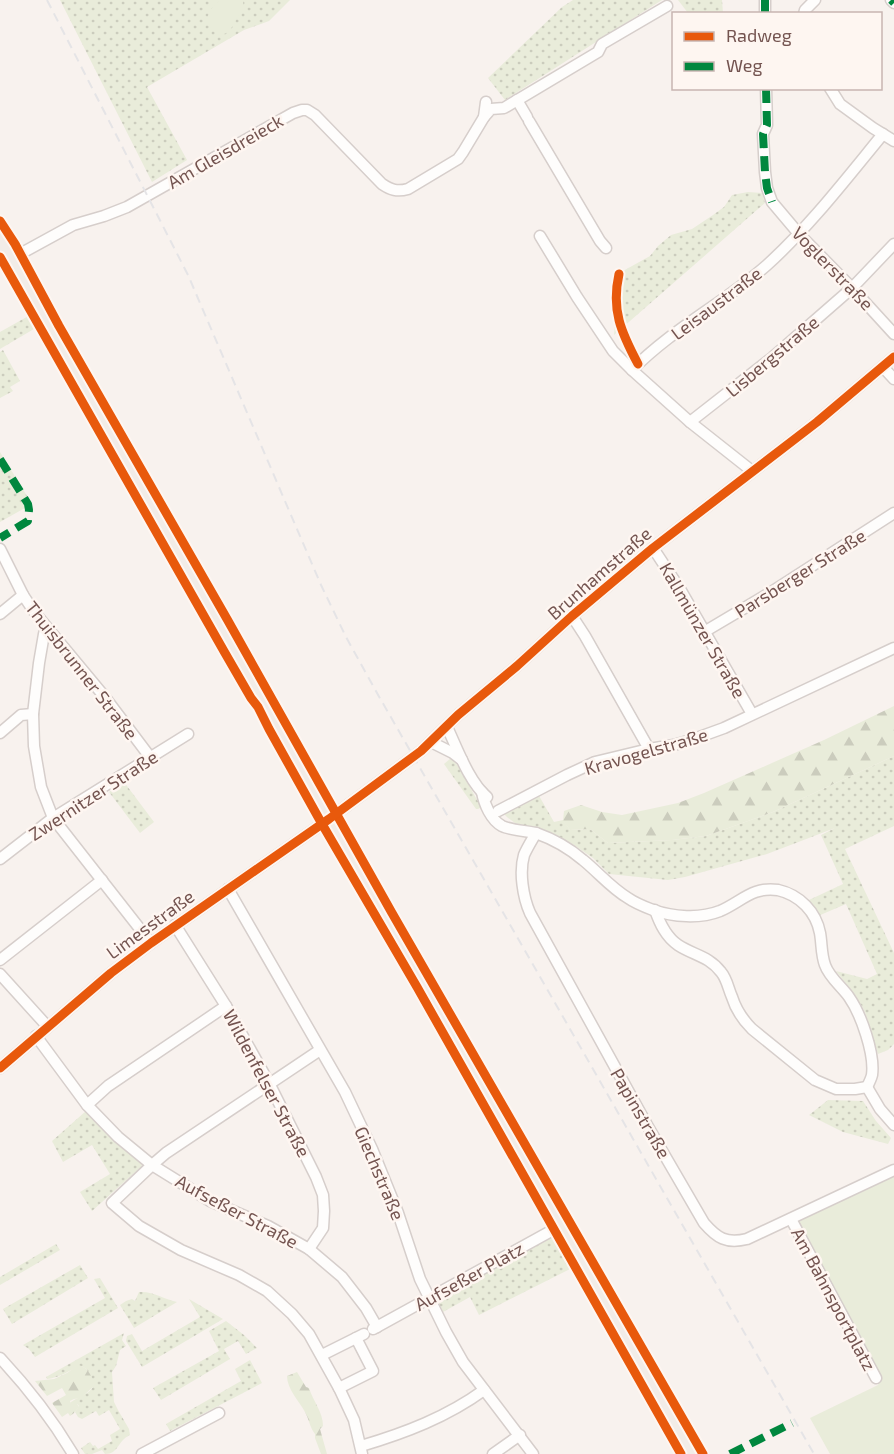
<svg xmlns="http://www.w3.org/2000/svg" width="894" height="1454" font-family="'Exo 2',sans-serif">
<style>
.green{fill:url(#green-dots)}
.forest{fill:url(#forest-firs)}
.pitch{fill:#e9ecda}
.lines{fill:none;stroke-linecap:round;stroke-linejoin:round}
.minor-casing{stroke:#d6cecb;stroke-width:13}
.major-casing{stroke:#d9cecc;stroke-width:16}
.minor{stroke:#fefdfc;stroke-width:10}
.major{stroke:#f2ece7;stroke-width:14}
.rail{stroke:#e5e4e6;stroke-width:2;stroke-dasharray:9 6;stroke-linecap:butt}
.quiet{stroke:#00873e;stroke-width:8;stroke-dasharray:15 8;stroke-linecap:butt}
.cycleway-casing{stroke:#fef6f1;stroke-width:13}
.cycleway{stroke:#e8590c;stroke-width:9}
.labels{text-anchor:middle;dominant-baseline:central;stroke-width:5;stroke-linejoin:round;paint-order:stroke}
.street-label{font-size:18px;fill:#745450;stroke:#fef6f1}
</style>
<defs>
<pattern id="green-dots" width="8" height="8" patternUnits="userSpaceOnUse" patternTransform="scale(1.5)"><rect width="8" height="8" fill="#e9ecda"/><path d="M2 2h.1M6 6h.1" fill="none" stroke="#cbccbd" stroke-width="1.8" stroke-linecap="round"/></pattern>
<pattern id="forest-firs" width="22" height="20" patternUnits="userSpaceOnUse" patternTransform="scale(1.5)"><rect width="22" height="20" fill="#e9ecda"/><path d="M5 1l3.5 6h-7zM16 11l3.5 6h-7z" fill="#cbccbd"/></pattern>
</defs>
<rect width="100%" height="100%" fill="#f8f2ee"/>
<!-- green -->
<g class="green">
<polygon points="60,0 290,0 269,21 244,30 147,87 187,160 152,182"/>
<polygon points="573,0 662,0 505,100 488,78 562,7"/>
<polygon points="678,0 722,0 723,13 688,13"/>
<polygon points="748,192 762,193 765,203 614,335 618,293 623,271 650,256 658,246 671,235 692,229 713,215 724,207 732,195"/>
<polygon points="32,314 39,326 0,349 0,332"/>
<polygon points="3,350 20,381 10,387 13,391 0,398 0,352"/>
<polygon points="0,452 32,504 0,522"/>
<polygon points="894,756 894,826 845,849 894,953 894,1044 888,1050 878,1054 865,1012 856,996 836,971 867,979 877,974 846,904 818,916 809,900 843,884 821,835 835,828 767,854 685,877 668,880 609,874 593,858 574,845 546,831 515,823 507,817 504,814 538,794 554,822 563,820 570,830 590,829 608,843 672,840 706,836 773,812"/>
<path d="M451 758C465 772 470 791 482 807L478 809H476L444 764Z"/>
<polygon points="124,782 154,822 140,833 109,792"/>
<polygon points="828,1100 863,1101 876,1121 891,1138 888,1144 843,1132 809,1115"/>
<polygon points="86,1111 141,1163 142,1166 92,1211 80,1192 110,1174 92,1145 63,1162 52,1141"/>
<polygon points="553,1236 572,1268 479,1315 470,1297 443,1312 437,1300"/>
<polygon points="56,1244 60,1250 0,1285 0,1277"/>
<polygon points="80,1265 88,1278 12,1324 3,1309"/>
<polygon points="100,1278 118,1308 35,1357 29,1349 23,1345 105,1298 94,1279"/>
<path d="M139 1292C154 1291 163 1299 177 1302L134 1328 120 1305 126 1301 132 1299 135 1301Z"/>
<polygon points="189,1299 223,1319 142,1367 126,1341 127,1336 132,1334 142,1351 200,1317"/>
<polygon points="226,1321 244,1335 257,1348 246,1354 238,1341 224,1349 230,1359 161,1400 153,1388 219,1351 209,1331"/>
<path d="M124 1333 122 1340 126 1346 120 1350 116 1366 112 1372 114 1402 118 1410 129 1429 130 1435C117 1441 119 1454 105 1454L102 1450 92 1454H85L81 1448 90 1442 93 1446 95 1445 98 1449 112 1441 110 1435 120 1429 109 1410 99 1416 96 1411 82 1419 78 1417 75 1412 79 1406 77 1404 72 1405 70 1403C75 1398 91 1394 93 1386 94 1383 91 1379 90 1377 88 1370 87 1369 81 1366 69 1370 60 1378 47 1379L46 1377Z"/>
<polygon points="250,1360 262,1383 170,1431 166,1424 241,1381 235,1369"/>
</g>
<!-- forest -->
<g class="forest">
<polygon points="894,706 894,756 773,812 706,836 672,840 608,843 590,829 570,830 563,821 564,811 581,805 602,812 622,815 678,803 704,793 824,740"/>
<path d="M78 1365C88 1367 93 1377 94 1386L81 1398 74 1399 70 1401 71 1404H77L79 1407 74 1413 70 1416 68 1413 62 1417 52 1403 66 1395 62 1388 47 1396 35 1381 54 1379 67 1373Z"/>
<path d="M297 1372 306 1387 309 1388C313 1401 323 1412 323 1426L320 1429 327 1454H321L315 1438V1434C310 1428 309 1419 305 1412 299 1401 287 1389 287 1376Z"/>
</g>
<!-- pitch -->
<g class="pitch">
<path d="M220 0H243C244 8 242 12 237 18 234 22 233 27 229 31 219 41 205 27 208 16 210 9 215 4 220 0Z"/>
<polygon points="894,1174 894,1454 830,1454 810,1418 878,1385 880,1379 789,1223"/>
</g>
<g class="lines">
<!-- minor casing -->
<g class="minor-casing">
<g id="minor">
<polyline points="765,0 765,14"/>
<polyline points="891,0 894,3"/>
<polyline points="804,14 805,10 815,0"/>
<polyline points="766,88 767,125 763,134 765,172 767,188 772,202 799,234 852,288 894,334"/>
<polyline points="830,88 840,104 873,128 894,141"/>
<polyline points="517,100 527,117"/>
<polyline points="484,117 491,109 504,108 598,52 602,44 667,6"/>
<polyline points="529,121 600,241 606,248"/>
<polyline points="540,236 577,297 613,351 632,370 690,422 752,471"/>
<path d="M11 259 73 225 104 216 127 207 293 113 302 110H307L315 115 382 184C391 190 397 192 408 189L458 159 463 152 484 117 486 102"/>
<polyline points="883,367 894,379"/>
<path d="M632 370C672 329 724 303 767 265 810 226 846 179 883 134"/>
<polyline points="690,422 773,357 852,288 894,244"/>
<polyline points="653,548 680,589 752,714"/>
<polyline points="0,549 23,595 35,613 104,696 150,757"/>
<polyline points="0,614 23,595"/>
<polyline points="572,616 585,636 649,749"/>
<polyline points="46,628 44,634 39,663 33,714 34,746 41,787 53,818 151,943"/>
<polyline points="704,632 773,591 894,513"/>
<path d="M447 727C457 748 469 782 487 797"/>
<polyline points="0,733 21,715 33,714"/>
<polyline points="431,742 453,753 462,760"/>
<path d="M482 792C484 804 491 820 502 826 510 830 526 831 536 833 532 840 527 848 524 855 519 872 523 897 530 913L647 1125 704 1223C717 1238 726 1244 747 1239L894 1170"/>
<polyline points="498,811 567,775 595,762 649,749 674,745 691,740 724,728 894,648"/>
<path d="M536 833C553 839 569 848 583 860 598 872 611 888 628 898 635 903 645 907 653 910 673 917 700 919 720 911 741 902 753 886 778 890 800 895 816 912 820 933 822 944 821 954 825 965 829 977 842 987 849 997 861 1014 875 1054 872 1075 871 1079 869 1083 867 1087"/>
<polyline points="0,859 53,818 188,734"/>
<polyline points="228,889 345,1092 372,1149 398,1213 420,1279 446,1332 463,1362 533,1454"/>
<path d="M655 910C660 924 666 937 678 945 693 955 709 956 721 972 727 979 728 988 732 997 736 1010 742 1019 752 1029L815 1080 836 1089H855L867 1087"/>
<polyline points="175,925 226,1006 269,1083 316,1177 323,1195 324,1211 323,1228 309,1249"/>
<polyline points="0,960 102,880"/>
<polyline points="0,974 47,1026"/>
<polyline points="36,1036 87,1105 118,1137 152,1165 210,1201 268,1226 309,1249 342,1277 366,1308 377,1327"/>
<polyline points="320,1050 166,1153 152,1165 112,1203 139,1226 181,1250 239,1275 267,1291 292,1314 309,1334 339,1388 354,1420 362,1454"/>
<polyline points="0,1068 111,973 151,943 329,819 421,751 458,715 517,666 572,616 653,548 817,422 894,357"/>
<polyline points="867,1087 880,1109 894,1125"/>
<polyline points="87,1105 108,1086 226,1006"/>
<polyline points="791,1219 876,1378"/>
<polyline points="373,1329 562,1225"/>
<polyline points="322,1355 364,1334"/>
<path d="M0 1358C28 1388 52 1419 73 1454"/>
<polyline points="339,1388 373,1371 356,1338"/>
<path d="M361 1446C405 1433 447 1417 484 1390"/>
<polyline points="142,1454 219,1413"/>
<polyline points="493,1454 520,1435"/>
</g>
</g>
<!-- major casing -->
<g class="major-casing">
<polyline id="major" points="0,239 218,619 329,819 692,1454"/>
</g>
<!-- minor -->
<use href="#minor" class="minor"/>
<!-- major -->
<use href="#major" class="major"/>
<!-- rail -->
<polyline class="rail" points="47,0 188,275 321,585 346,637 377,693 814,1454"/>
<!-- quiet -->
<g class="quiet">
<polyline points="765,0 765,14"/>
<polyline points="891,0 894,3"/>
<polyline points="766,88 767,125 763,134 765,172 767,188 772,202"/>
<polyline points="0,459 28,504 29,510 28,521 0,538"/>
<polyline points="730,1454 792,1423"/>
</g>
<!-- cycleway casing -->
<g class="cycleway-casing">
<g id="cycleway">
<polyline points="0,221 15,244 59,326 227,619 392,913 703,1454"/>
<polyline points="0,257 225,653 251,698 258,707 269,729 322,824 417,987 681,1454"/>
<path d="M619 274C611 310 621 332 638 364"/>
<polyline points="0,1068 111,973 151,943 329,819 421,751 458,715 517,666 572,616 653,548 817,422 894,357"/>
</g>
</g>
<!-- cycleway -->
<use href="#cycleway" class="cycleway"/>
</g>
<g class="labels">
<!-- street labels -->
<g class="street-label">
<text transform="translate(225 151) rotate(-30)">Am Gleisdreieck</text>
<text transform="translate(833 268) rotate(46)">Voglerstraße</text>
<text transform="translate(716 303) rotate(-37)">Leisaustraße</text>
<text transform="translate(772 356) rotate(-40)">Lisbergstraße</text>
<text transform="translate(599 573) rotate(-41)">Brunhamstraße</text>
<text transform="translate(800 573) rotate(-32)">Parsberger Straße</text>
<text transform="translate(703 630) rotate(60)">Kallmünzer Straße</text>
<text transform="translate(82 670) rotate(52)">Thuisbrunner Straße</text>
<text transform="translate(646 751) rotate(-16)">Kravogelstraße</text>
<text transform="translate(93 795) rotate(-33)">Zwernitzer Straße</text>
<text transform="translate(150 924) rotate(-36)">Limesstraße</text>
<text transform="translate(267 1083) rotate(62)">Wildenfelser Straße</text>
<text transform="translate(641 1113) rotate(60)">Papinstraße</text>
<text transform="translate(380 1173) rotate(67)">Giechstraße</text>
<text transform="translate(237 1211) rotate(28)">Aufseßer Straße</text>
<text transform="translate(469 1276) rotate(-29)">Aufseßer Platz</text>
<text transform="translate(834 1299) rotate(62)">Am Bahnsportplatz</text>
</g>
</g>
<!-- legend -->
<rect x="672" y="12" width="210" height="78" fill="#fef6f1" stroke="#c7b5b1" stroke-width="1.5"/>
<rect x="684" y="32" width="30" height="9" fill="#e8590c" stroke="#c7b5b1" stroke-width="1.5"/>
<text x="726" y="42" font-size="18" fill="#745450">Radweg</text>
<rect x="684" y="62" width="30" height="9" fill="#00873e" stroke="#c7b5b1" stroke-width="1.5"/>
<text x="726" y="72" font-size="18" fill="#745450">Weg</text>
</svg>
